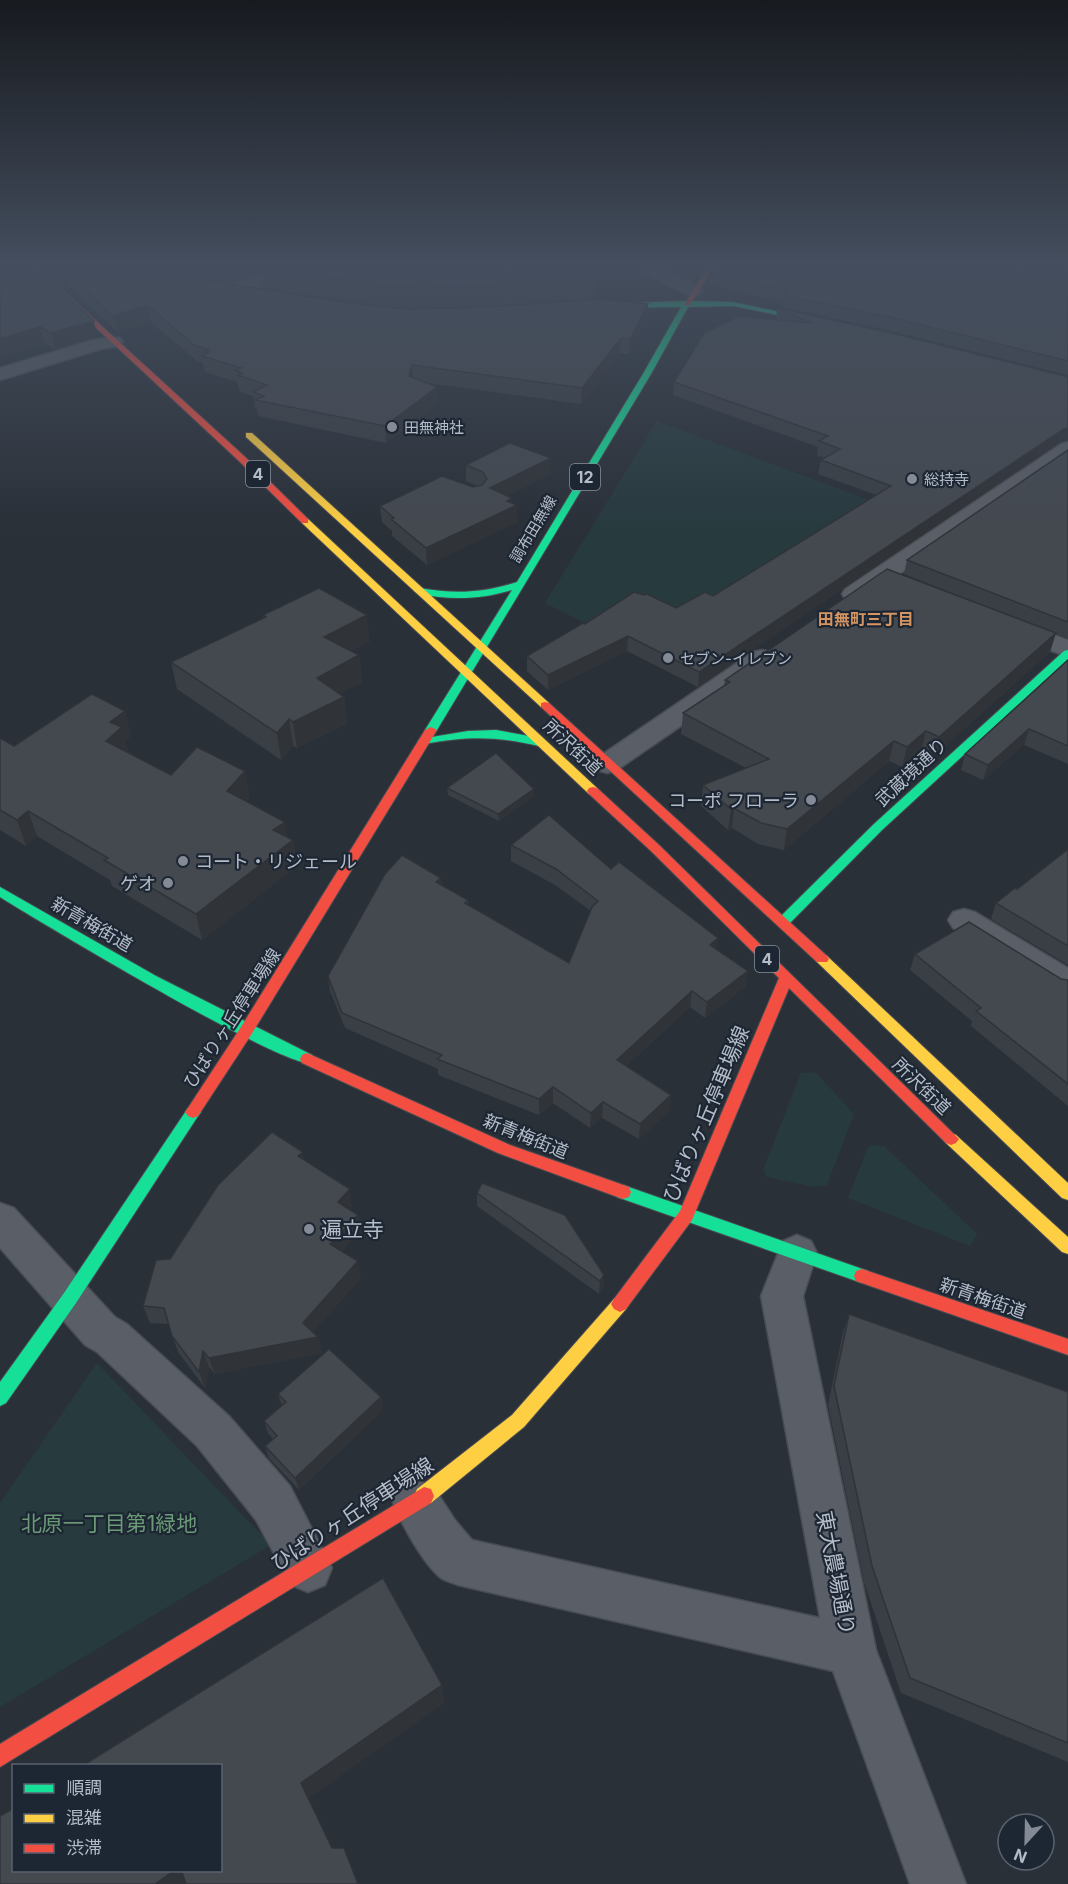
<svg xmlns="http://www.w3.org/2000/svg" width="1068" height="1884" font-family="Inter,'Noto Sans JP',sans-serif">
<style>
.green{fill:#273a3e}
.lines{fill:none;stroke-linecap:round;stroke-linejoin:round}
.street-casing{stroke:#484c53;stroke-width:3}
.fast-casing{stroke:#484c53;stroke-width:2}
.slow-casing{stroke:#484c53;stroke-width:2}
.jam-casing{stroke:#484c53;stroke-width:2}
.street{fill:#5a5e66;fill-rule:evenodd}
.fast{fill:#16e098;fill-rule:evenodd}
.slow{fill:#ffcf43;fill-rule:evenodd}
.jam{fill:#f24e42;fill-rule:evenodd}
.wall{fill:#3a3f45;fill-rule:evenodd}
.shaded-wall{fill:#303338}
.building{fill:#444950;stroke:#303338;stroke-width:1.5}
.poi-dot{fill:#848b96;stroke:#1d2633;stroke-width:2}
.labels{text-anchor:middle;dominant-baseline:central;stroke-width:4.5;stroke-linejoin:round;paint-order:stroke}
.far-poi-label{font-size:15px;fill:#b4bcc9;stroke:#1d2633;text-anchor:start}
.far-street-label{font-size:15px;fill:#b4bcc9;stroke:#1d2633}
.shield{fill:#1d2633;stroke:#878f9c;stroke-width:1.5}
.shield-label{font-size:16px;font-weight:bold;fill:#b4bcc9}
.far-neighbourhood-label{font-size:16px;font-weight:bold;fill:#d59563;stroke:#1d2633}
.street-label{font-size:18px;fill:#b4bcc9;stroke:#1d2633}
.poi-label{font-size:18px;fill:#b4bcc9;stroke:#1d2633;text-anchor:end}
.near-street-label{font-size:21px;fill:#b4bcc9;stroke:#1d2633}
.near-poi-label{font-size:21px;fill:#b4bcc9;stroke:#1d2633;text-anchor:start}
.near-park-label{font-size:21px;fill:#6b9a76;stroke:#1d2633}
</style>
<rect width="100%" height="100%" fill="#2a3038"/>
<!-- green -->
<g class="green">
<polygon points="657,421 882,505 676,620 593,627 545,603"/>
<polygon points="815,1072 854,1114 827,1185 814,1187 767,1177 763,1170 801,1073"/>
<polygon points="869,1145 884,1146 977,1234 970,1246 848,1198"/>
<polygon points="97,1363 271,1545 0,1707 0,1503"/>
</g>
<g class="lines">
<!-- street casing -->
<g class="street-casing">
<g id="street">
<polygon points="285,268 309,268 307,272 233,295 221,295 218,291 221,287"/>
<polygon points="642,268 662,268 700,287 703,291 700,295 688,295 644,272"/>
<polygon points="114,337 120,338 123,342 120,346 101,349 0,380 0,368 93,340"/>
<polygon points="1068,442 1068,458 863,599 854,601 845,599 842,594 845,589 1061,444"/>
<polygon points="1011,619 1068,640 1068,657 1002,632 998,627 1002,622"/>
<polygon points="762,650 771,652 775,658 771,664 617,770 607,773 597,770 593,764 597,758 753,652"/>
<polygon points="964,909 975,912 1068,968 1068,996 1056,993 953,928 948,920 953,912"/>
<polygon points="0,1203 14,1208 115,1317 127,1324 229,1416 290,1486 332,1568 325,1585 308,1592 291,1585 256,1520 197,1446 97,1352 85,1345 0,1248"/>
<path d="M797 1235 811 1241 817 1253 803 1296 876 1650 966 1884H910L833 1671 458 1585C453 1583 445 1581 441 1578 423 1564 401 1523 393 1503L399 1486 416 1480 433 1486 455 1520 472 1540 820 1618 761 1296 783 1241Z"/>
</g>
</g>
<!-- fast casing -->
<g class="fast-casing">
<g id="fast">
<path d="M687 301 733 302 826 322 822 324 733 306 688 307 651 374 437 730 435 732H427L425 730 512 590C480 600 451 600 419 594L414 591 419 588C454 594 483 593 517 582L643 374 681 307 602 308 598 306 602 304Z"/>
<polygon points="1068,650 1068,659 882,830 788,925 778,925 776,922 778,919 874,824 1064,651"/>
<path d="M496 730 529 736 545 743 539 746C497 736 467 736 424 744L418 741 420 739 468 731Z"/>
<path d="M0 887 156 976 312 1055 314 1059 312 1063C288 1071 37 920 0 897Z"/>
<polygon points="193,1106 198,1108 201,1112 198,1116 76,1303 6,1403 0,1406 0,1382 64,1293 188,1108"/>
<polygon points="623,1185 868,1271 870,1276 868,1281 862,1283 617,1197 615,1192 617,1187"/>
</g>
</g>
<!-- slow casing -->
<g class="slow-casing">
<g id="slow">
<polygon points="246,433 252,433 549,703 549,707 541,707 246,437"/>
<polygon points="302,519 308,519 597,788 599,791 597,794 589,794 302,523"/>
<polygon points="822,954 827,956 1068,1183 1068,1200 1062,1198 817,962 815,959 817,956"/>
<polygon points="951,1133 956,1135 1068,1237 1068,1254 1062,1252 946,1143 943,1139 946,1135"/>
<polygon points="620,1296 626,1299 629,1304 626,1309 524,1427 431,1503 424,1505 417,1503 414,1496 417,1489 512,1415 614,1299"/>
</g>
</g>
<!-- jam casing -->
<g class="jam-casing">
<g id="jam">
<polygon points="32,268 38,268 244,456 308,519 308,523 302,523 238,460"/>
<polygon points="707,268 713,268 690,305 684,305"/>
<polygon points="545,702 549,703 827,956 829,959 827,962 817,962 541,707 541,703"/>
<polygon points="431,727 437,730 251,1035 198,1116 193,1118 188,1116 185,1112 188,1108 241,1027 425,730"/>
<polygon points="593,787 597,788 659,845 959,1139 956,1143 951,1145 946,1143 789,988 692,1220 626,1309 620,1312 614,1309 611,1304 614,1299 680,1211 779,978 651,851 589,794 587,791 589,788"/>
<polygon points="307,1053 510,1145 629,1187 631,1192 629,1197 623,1199 498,1153 302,1063 300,1059 302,1055"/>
<polygon points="862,1269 1068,1339 1068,1355 856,1281 854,1276 856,1271"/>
<polygon points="424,1487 431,1489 434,1496 431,1503 0,1767 0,1744"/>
</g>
</g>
<!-- street -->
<use href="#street" class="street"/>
<!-- fast -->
<use href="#fast" class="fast"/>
<!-- slow -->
<use href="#slow" class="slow"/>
<!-- jam -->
<use href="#jam" class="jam"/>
</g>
<!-- wall -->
<g class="wall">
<polygon points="0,268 30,268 31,274 97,337 55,349 44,343 0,357"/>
<path d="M46 268H591L596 279 595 300 648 304 647 320 629 354 620 353 581 404 428 383 437 387 438 403 386 443 258 416 257 409 255 408 253 396 240 392 237 382 205 372 203 363 197 361 150 321 117 331 68 286 64 272 53 273ZM94 270 142 271 229 282 262 272 264 288 372 305 73 271ZM557 302 486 307 459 308Z"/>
<polygon points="666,268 701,268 692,279 687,278"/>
<polygon points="1068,268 1068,375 883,329 782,307 783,301 763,298 710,284 711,272"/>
<polygon points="777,308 883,331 1060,442 698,687 627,651 548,690 527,671 527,656 585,624 676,608 713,596 876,495 818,474 821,460 825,458 817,455 818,447 673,395 674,382 776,320"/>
<polygon points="1068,450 1068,639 1055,634 1050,652 933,757 921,751 902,767 889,761 784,850 758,844 732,828 728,830 701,806 703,785 746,768 681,734 683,713 724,686 725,680 954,594 904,574 907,560"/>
<polygon points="466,465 551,474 507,496 512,498 512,503 518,522 427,565 392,536 392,531 382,522 380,506 478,486 466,481"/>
<polygon points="263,615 370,641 350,651 359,655 362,682 340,694 344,697 347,724 297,748 293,746 281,760 177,689 171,662 263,618"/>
<polygon points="1068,660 1068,764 1024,745 983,780 961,770 965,754"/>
<polygon points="125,711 131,736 125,740 128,752 171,775 250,797 246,801 288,837 293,840 297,866 202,940 112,886 110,880 37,836 26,846 0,830 0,738 14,746"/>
<polygon points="447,788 534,796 499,821 448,795"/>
<polygon points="511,845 611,869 718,938 716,949 748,971 745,987 705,1018 690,1007 626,1066 671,1095 670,1110 639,1139 602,1118 590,1128 553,1103 539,1115 438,1075 438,1069 345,1028 330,991 328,976 441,878 442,885 468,900 468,905 569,963 591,911 555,885 511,861"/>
<polygon points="1068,849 1068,965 991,919 996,903 1017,889"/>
<polygon points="915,954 1068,980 1068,1106 971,1026 972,1021 910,970"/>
<polygon points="305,1161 352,1206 349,1209 358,1215 360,1231 342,1251 361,1278 313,1332 318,1337 322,1353 215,1374 209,1367 205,1388 178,1352 168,1324 150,1323 143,1306 170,1259"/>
<polygon points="477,1193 604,1275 603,1288 599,1294 477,1206"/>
<polygon points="849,1314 1068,1392 1068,1762 901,1693 864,1582 828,1405 843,1332"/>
<polygon points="278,1394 381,1397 383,1410 299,1490 269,1458 265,1446 273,1439 268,1433 264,1421 282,1406"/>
</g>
<!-- shaded-wall -->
<g class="shaded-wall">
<polygon points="0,268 30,268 32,275 0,281"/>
<polygon points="52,268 94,268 94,270 53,273"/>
<polygon points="227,268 261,268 262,272 229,282"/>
<polygon points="692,268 701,268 692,279"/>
<polygon points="648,304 647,320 629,354 630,339"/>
<polygon points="147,305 150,321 117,331 113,316"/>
<polygon points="94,321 97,337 55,349 51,333"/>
<polygon points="40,327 44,343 0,357 0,339"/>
<polygon points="621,338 620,353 581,404 582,388"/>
<polygon points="412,365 413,381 409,376"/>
<polygon points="437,387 438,403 386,443 385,426"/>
<polygon points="1068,428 1068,440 1060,442 698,687 699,672 1064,429"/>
<polygon points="551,458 551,474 490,505 490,488"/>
<polygon points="512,498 513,508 517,505 518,522 427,565 426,548"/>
<polygon points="367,615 370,641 327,663 324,637"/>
<polygon points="1056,633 1050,652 933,757 939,737"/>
<polygon points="628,636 627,651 548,690 548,675"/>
<polygon points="359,655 362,682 321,705 317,678"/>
<polygon points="344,697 347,724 297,748 293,722"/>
<polygon points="125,711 131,736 125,740 128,752 113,766 106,741 110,722"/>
<polygon points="289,719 293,746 281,760 277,733"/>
<polygon points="1029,729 1024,745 983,780 988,765"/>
<polygon points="926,731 921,751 902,767 907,747"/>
<polygon points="894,741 889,761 784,850 787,829"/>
<polygon points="245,771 250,797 232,817 227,791"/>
<polygon points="534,789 534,796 499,821 498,814"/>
<polygon points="734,808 732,828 728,830 731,809"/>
<polygon points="28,811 37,836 26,846 17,820"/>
<polygon points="285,822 289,844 293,840 297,866 202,940 196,914 273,830"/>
<polygon points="441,878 442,893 436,882"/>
<polygon points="718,938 716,953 710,945"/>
<polygon points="748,971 745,987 705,1018 707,1002"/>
<polygon points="692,991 690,1007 616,1075 617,1060"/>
<polygon points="553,1087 553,1103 539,1115 539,1099"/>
<polygon points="671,1095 670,1110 639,1139 640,1124"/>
<polygon points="603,1102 602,1118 590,1128 591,1113"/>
<polygon points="303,1152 306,1169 298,1156"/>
<polygon points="350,1189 352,1206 341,1219 338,1202"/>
<polygon points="358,1215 360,1231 334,1260 330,1244"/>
<polygon points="358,1261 361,1278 307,1339 303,1323"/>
<polygon points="604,1275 603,1288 599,1294 600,1281"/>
<polygon points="318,1337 322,1353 215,1374 209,1358"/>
<polygon points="203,1351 209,1367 205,1388 199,1372"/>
<polygon points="381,1397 383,1410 299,1490 295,1478"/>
<polygon points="442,1685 445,1703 308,1799 301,1783"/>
<polygon points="175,1870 182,1870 187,1884 155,1884"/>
</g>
<!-- building -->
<g class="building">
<polygon points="267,268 591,268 596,279 423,288 376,284"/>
<polygon points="714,268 1068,268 1068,361 885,316 783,295 793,290 765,286 711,272"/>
<polygon points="64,271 118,271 177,276 343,302 407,309 486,307 601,299 648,304 630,339 621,338 582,388 412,365 409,376 437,387 385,426 255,400 264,396 253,392 267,385 237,375 242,373 235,370 241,368 202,356 208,353 204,352 209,350 194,345 147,305 113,316"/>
<polygon points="41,272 94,321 51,333 40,327 0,339 0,278"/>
<polygon points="777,308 883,331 1068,377 1068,428 1064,429 699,672 628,636 548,675 527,656 583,623 585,624 634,592 644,595 647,594 676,608 705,592 713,596 891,486 821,460 840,449 819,441 828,436 674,382 704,333 739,316 812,323"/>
<polygon points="510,443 551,458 490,488 512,498 507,501 517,505 426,548 391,519 394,518 380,506 442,476 473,487 482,485 487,479 483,472 466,465"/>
<polygon points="1068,450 1068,622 907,560"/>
<polygon points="887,569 1056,633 939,737 926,731 907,747 894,741 787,829 761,823 734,808 731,809 703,785 769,759 683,713 730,682 725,680"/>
<polygon points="319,588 367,615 324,637 359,655 317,678 344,697 293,722 289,719 277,733 171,662 266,617 263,615"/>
<polygon points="1068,660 1068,746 1029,729 988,765 965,754"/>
<polygon points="92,694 125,711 110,722 122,727 106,741 171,775 197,747 245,771 227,791 285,822 273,830 293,840 196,914 104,860 108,858 28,811 17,820 0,810 0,738 14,746"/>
<polygon points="496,753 534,789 498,814 447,788"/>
<polygon points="549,815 611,869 619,862 718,938 710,945 748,971 707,1002 692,991 617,1060 671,1095 640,1124 603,1102 591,1113 553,1087 539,1099 437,1059 442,1055 342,1013 328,976 385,874 402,855 441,878 436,882 468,900 465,903 569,963 592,907 598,901 556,869 511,845"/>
<polygon points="1068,849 1068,946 996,903 1015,888 1017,889"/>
<polygon points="969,922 1061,979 1068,980 1068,1084 976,1011 981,1008 915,954"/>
<polygon points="272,1132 303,1152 298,1156 350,1189 338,1202 358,1215 330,1244 358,1261 303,1323 318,1337 209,1358 203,1351 199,1372 172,1336 164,1308 143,1306 156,1260 170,1259 218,1185"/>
<polygon points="482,1183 565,1215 604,1275 600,1281 477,1193"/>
<polygon points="849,1314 1068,1392 1068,1743 910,1678 872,1566 834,1386"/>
<polygon points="329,1349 381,1397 295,1478 265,1446 277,1436 264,1421 286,1402 278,1394"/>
<polygon points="383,1578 442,1685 301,1783 332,1848 344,1848 358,1884 186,1884 181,1870 220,1870 220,1766 82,1766"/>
<polygon points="14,1808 14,1870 175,1870 155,1884 0,1884 0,1816"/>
</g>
<!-- sky -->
<linearGradient id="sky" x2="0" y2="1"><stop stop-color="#171a1f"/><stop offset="0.5" stop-color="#444e5e"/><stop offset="1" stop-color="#444e5e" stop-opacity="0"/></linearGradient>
<rect width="1068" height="531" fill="url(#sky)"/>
<!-- markers -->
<g class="poi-dot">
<circle cx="392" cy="427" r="6"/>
<circle cx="912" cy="479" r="6"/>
<circle cx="668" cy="658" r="6"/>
<circle cx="811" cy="800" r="6"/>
<circle cx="183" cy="861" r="6"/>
<circle cx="168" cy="883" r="6"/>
<circle cx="309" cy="1229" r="6"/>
</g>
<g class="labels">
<!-- far-poi labels -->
<g class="far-poi-label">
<text x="404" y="427">田無神社</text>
<text x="924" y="479">総持寺</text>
<text x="680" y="658">セブン-イレブン</text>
</g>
<!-- far-street labels -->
<g class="far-street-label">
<text transform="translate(533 529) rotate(-59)">調布田無線</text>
</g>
<!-- shield labels -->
<g class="shield">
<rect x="246" y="461" width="24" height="26" rx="4.5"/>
<rect x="570" y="464" width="30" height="26" rx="4.5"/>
<rect x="755" y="946" width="24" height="26" rx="4.5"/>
</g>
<g class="shield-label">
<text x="258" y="474">4</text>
<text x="585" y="477">12</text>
<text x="767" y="959">4</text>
</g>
<!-- far-neighbourhood labels -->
<g class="far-neighbourhood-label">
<text x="866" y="619">田無町三丁目</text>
</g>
<!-- street labels -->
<g class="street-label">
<text transform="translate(573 747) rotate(43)">所沢街道</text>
<text transform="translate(911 772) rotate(-43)">武蔵境通り</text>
<text transform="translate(92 924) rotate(30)">新青梅街道</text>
<text transform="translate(232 1018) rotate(-57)">ひばりヶ丘停車場線</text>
<text transform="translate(922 1086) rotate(44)">所沢街道</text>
<text transform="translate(526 1136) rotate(22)">新青梅街道</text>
<text transform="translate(983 1298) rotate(19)">新青梅街道</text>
</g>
<!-- poi labels -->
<g class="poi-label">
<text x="799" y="800">コーポ フローラ</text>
<text x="195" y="861" text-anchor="start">コート・リジェール</text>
<text x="156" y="883">ゲオ</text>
</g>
<!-- near-street labels -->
<g class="near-street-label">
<text transform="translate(706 1114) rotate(-67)">ひばりヶ丘停車場線</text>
<text transform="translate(352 1514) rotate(-33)">ひばりヶ丘停車場線</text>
<text transform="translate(836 1573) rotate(79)">東大農場通り</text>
</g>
<!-- near-poi labels -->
<g class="near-poi-label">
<text x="321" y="1229">遍立寺</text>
</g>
<!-- near-park labels -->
<g class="near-park-label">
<text x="109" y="1523">北原一丁目第1緑地</text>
</g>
</g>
<!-- legend -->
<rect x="12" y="1764" width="210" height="108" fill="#1d2633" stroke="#59626f" stroke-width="1.5"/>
<rect x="24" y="1784" width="30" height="9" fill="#16e098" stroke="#59626f" stroke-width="1.5"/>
<text x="66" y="1794" font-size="18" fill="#b4bcc9">順調</text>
<rect x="24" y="1814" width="30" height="9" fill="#ffcf43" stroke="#59626f" stroke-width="1.5"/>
<text x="66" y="1824" font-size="18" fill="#b4bcc9">混雑</text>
<rect x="24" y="1844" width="30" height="9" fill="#f24e42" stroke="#59626f" stroke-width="1.5"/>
<text x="66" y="1854" font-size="18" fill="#b4bcc9">渋滞</text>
<!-- north arrow -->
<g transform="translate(1026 1842) rotate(202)"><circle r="28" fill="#1d2633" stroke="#59626f" stroke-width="1.5"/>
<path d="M0-4.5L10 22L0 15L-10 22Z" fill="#848b96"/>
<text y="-9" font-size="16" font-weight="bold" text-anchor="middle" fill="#b4bcc9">N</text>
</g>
</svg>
